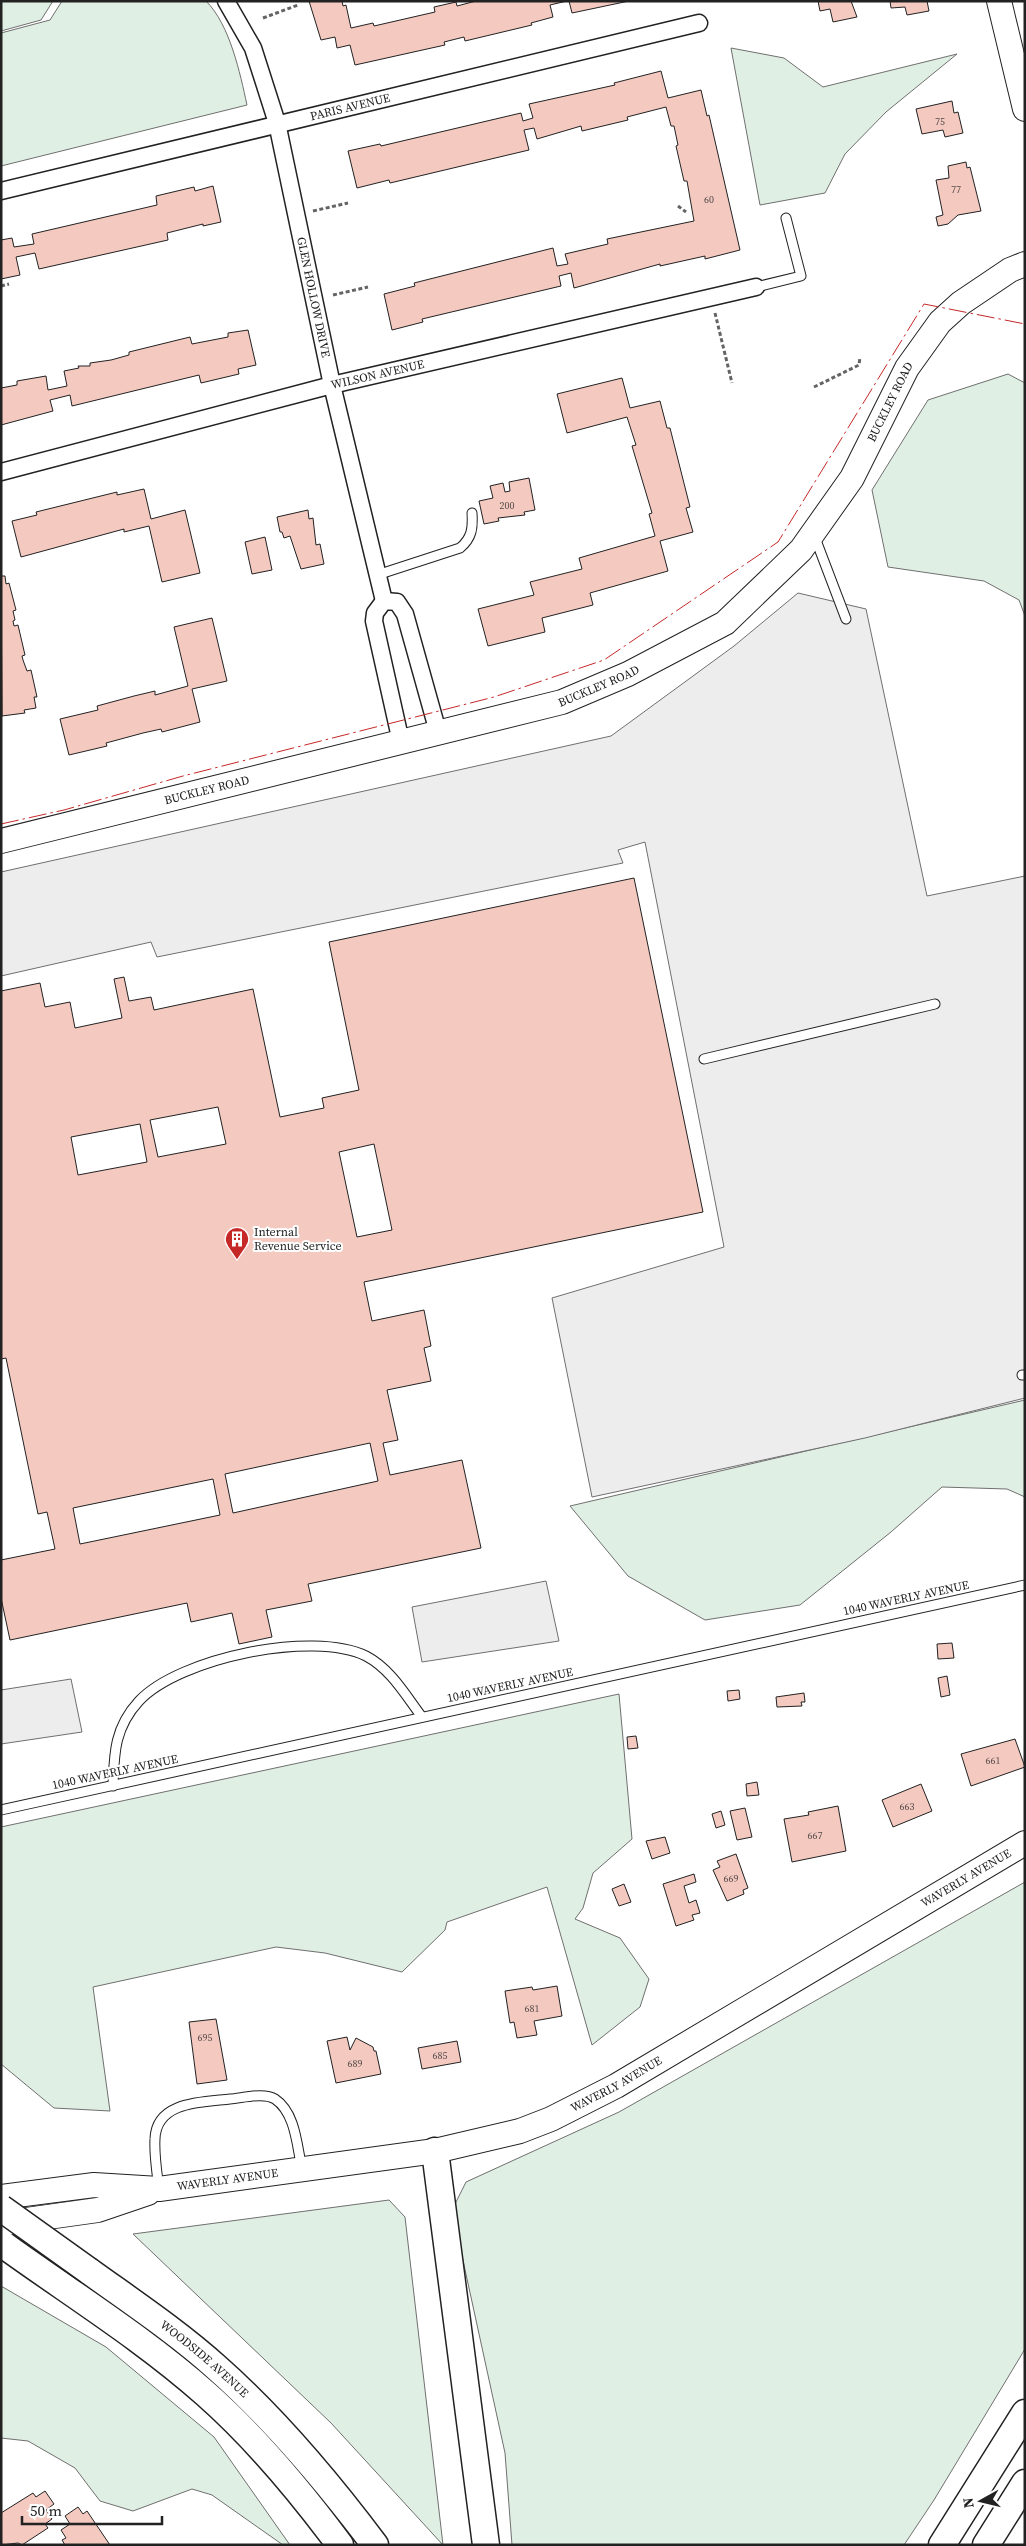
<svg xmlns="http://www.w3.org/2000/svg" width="1026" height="2546" font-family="'Source Serif 4',serif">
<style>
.green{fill:#e0efe3;stroke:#6f6f6f}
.parking{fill:#ededed;stroke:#6f6f6f}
.building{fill:#f3c9c0;stroke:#222;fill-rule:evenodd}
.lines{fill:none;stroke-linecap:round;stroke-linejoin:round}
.lane-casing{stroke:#222;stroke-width:11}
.street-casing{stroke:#222;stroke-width:19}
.secondary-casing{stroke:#222;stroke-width:26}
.primary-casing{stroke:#222;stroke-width:29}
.path{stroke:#646464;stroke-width:3;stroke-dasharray:4 2.5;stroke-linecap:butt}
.lane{stroke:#fff;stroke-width:9}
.street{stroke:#fff;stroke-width:16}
.secondary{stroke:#fff;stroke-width:24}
.primary{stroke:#fff;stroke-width:26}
.primary-bridge-casing{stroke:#222;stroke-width:29;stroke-linecap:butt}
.primary-bridge{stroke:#fff;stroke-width:26}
.power{stroke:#c62828;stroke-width:1;stroke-dasharray:18 4 2.5 4;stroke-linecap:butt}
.labels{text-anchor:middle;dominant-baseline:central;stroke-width:4;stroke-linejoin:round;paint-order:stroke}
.number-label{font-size:10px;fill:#564c4a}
.street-label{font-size:12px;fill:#222;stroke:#fff}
.poi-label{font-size:12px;fill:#222;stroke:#fff;text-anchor:start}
</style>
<rect width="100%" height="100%" fill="#fff"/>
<!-- green -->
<g class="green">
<polygon points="1,1 53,1 41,20 1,31"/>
<path d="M62 1H206C230 25 240 73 247 105L1 166V33L50 20Z"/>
<polygon points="731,48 784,58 823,87 957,54 886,112 845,154 825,193 760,205"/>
<polygon points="1008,374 1025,383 1025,616 1019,600 984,581 888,567 872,490 928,400"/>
<polygon points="1025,1400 1025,1497 1007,1489 942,1487 891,1532 800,1605 705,1620 628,1576 570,1506"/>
<polygon points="619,1694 632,1839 593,1873 583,1908 575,1919 620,1938 649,1979 640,2007 592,2045 547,1887 447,1922 445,1930 402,1972 325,1953 276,1947 93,1987 110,2111 54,2108 1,2064 1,1827"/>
<polygon points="1025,1882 1025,2349 934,2500 904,2545 512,2545 505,2453 452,2210 466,2182 619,2112"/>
<polygon points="389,2200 405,2217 443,2545 331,2423 133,2234"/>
<polygon points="1,2286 106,2347 214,2437 290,2545 283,2545 212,2495 192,2489 133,2511 100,2501 75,2468 28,2441 1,2438"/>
</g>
<!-- parking -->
<g class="parking">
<polygon points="798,593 866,609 927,896 1025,876 1025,1398 865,1438 592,1497 552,1298 724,1247 645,842 618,850 623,863 157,957 151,942 1,976 1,872 611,736 734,646"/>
<polygon points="546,1581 559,1641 422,1662 412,1607"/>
<polygon points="71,1679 82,1732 1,1744 1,1690"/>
</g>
<!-- building -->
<g class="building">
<polygon points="309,1 342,1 343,6 346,5 351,28 373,23 374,26 435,12 434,7 456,2 457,6 476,1 567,1 550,5 553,17 531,23 532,25 465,41 464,37 444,42 445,45 355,65 350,45 337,48 335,37 321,40"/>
<polygon points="569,1 629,1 572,13"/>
<polygon points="818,1 851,1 857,17 833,22 830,9 820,11"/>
<polygon points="890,1 927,1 929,11 907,15 905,7 891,8"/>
<polygon points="661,71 668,98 701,90 707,116 709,115 740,250 705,259 705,256 660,266 660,264 574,288 571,273 559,276 561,286 422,319 423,322 392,330 384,294 415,286 414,283 553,248 557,266 568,264 565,254 608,244 607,239 694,221 687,181 684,181 676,146 678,145 674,126 671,126 666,107 627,117 628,120 582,131 581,126 537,139 534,128 524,130 529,150 390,183 389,180 357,188 348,151 380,144 381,146 521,113 523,121 533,118 529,104 615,85 614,83"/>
<polygon points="952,101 954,113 958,112 963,133 945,137 943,130 922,134 916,109"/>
<polygon points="966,162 967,168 970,167 981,211 958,215 948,224 938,226 936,217 943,215 936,180 949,178 948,166"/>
<polygon points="213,186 221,222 203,226 203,224 167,233 168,240 39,269 35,253 16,257 20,275 1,279 1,240 12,238 14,247 34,244 32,234 157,205 156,196 194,187 195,191"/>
<polygon points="248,330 256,365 238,369 239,374 201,383 199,375 72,406 70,395 50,400 53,411 1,425 1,388 17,385 17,381 46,376 48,390 67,386 64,371 79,368 78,366 90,366 90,363 111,360 129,355 129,352 190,337 192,344 228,337 228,333"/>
<polygon points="622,378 630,408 660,401 667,428 670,428 690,507 686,508 693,532 660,541 668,571 590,593 593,605 542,618 545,632 488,646 478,609 534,595 530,582 582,569 579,558 655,536 649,514 652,513 632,446 636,445 627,417 567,433 557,394"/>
<polygon points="529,478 535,510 524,512 525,515 498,518 499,521 484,524 479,501 493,498 490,486 503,483 505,492 510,491 509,482"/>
<polygon points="144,489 151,519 185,510 200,573 162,582 149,526 124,532 124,529 21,557 12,521 37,515 36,512 117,492 117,495"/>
<polygon points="308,510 309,519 313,518 316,545 320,544 324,564 301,569 290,536 284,538 282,532 280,532 277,517"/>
<polygon points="265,537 272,570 252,574 245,542"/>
<polygon points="1,576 5,576 6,584 9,583 16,610 13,611 15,620 13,621 14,626 18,625 25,655 22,656 23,660 27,671 31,670 37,697 34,697 36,708 24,710 25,713 2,716"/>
<polygon points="212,618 227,681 192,689 200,722 162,732 161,729 143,733 106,743 107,746 69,755 60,719 98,710 97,706 134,696 155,691 155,695 188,686 174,627"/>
<path d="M634 878 703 1212 364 1282 372 1321 424 1310 431 1346 424 1348 431 1381 387 1390 398 1440 383 1443 390 1475 462 1460 481 1548 308 1584 312 1601 266 1610 272 1637 239 1644 232 1613 191 1622 187 1603 10 1640 1 1598V1560L55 1549 47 1512 38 1514 6 1358 1 1359V991L40 983 45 1007 70 1002 75 1028 122 1018 114 979 124 977 129 1001 151 997 154 1010 253 989 280 1117 324 1108 322 1098 359 1090 329 942ZM218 1107 226 1144 158 1157 150 1120ZM140 1124 147 1162 78 1175 71 1137ZM374 1144 392 1230 357 1237 339 1152ZM370 1443 378 1481 233 1513 225 1474ZM213 1479 220 1515 80 1544 73 1508Z"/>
<polygon points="952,1643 954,1658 938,1659 937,1644"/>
<polygon points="947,1676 950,1695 941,1697 938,1678"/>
<polygon points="739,1690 740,1699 728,1701 727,1691"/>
<polygon points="804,1693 805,1702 801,1702 802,1706 777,1707 776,1697"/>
<polygon points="636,1736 638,1748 628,1749 627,1737"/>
<polygon points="1015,1739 1025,1767 971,1786 961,1754"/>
<polygon points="757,1782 759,1795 747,1796 746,1784"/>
<polygon points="921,1784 932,1811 893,1827 882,1800"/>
<polygon points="838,1806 846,1851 792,1862 784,1819 809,1815 808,1812"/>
<polygon points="745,1808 752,1837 737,1840 730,1811"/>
<polygon points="721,1811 725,1825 716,1828 712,1814"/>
<polygon points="665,1837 670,1853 652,1859 646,1841"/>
<polygon points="736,1854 748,1888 743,1890 744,1894 727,1901 713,1870 720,1867 717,1861"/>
<polygon points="694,1874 696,1882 684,1886 689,1903 696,1900 700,1913 692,1915 694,1920 676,1926 663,1884"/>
<polygon points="624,1884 631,1902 619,1906 612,1889"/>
<polygon points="557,1986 562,2016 534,2021 537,2035 517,2038 514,2022 510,2023 505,1991 532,1987 533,1990"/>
<polygon points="216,2019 227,2080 197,2084 189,2022"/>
<polygon points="347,2037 350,2050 356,2038 373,2047 374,2051 376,2051 381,2074 336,2083 327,2041"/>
<polygon points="457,2041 461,2062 422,2069 418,2048"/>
<polygon points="45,2491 54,2504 46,2510 52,2519 45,2524 48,2528 22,2545 18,2543 1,2545 1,2513 33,2493 36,2497"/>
<polygon points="78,2507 83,2514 87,2511 110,2545 65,2545 62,2540 66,2538 61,2530 70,2524 65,2516"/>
</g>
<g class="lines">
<!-- lane casing -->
<g class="lane-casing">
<g id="lane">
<polyline points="756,287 801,276 786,218"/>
<polyline points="814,535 846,619"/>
<path d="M377 575 460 548C472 538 473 528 472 513"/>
<polyline points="704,1059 935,1004"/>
<polyline points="1022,1375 1025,1375"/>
<path d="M113 1786C114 1752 115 1727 139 1701 179 1658 313 1630 366 1656 391 1669 406 1696 422 1717"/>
<polyline points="1,1810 1025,1585"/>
<path d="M159 2189C157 2173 154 2155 155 2139 156 2101 203 2102 230 2099 243 2098 264 2092 275 2099 296 2113 297 2147 302 2169"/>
</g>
</g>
<!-- street casing -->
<g class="street-casing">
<g id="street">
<path id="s1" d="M226 1 253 48 277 123 332 385 384 601"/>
<path id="s2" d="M1 191 699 23"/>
<path id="s3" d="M1 472 332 385 756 287"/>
<polyline points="401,742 374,621 375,613 384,601 397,602 405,614 438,732"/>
</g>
</g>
<!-- secondary casing -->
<g class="secondary-casing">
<g id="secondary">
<polyline points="999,1 1025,109"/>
<path id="s4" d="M1 841 562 702 628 674 725 623 801 550 852 478 907 368 940 322 961 303 1010 270 1025 264"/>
<path id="s5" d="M1 2197 94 2185 159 2189 435 2151 520 2131 551 2119 616 2086 1025 1843"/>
<polyline points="5,2223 98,2210 148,2193"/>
</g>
</g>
<!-- primary casing -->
<g class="primary-casing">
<g id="primary">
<polyline points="435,2151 486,2545"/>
<path d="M1 2243C70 2293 143 2338 206 2394 257 2439 300 2491 340 2545"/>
<path id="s6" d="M89 2271C132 2302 177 2332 216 2367 276 2420 327 2481 375 2545"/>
<polyline points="942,2545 1025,2413"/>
<polyline points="986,2545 1025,2483"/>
</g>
</g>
<!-- path -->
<g class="path">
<polyline points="263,18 298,5"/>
<polyline points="678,206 686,212"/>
<polyline points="313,211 348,203"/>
<polyline points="1,286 9,284"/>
<polyline points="333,295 368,287"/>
<polyline points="715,313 732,383"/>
<polyline points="814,387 859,365 860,357"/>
</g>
<!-- lane -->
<use href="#lane" class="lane"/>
<!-- street -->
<use href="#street" class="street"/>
<!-- secondary -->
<use href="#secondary" class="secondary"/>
<!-- primary -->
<use href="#primary" class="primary"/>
<!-- primary-bridge casing -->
<g class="primary-bridge-casing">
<polyline id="primary-bridge" points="1,2208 89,2271"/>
</g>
<!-- primary-bridge -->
<use href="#primary-bridge" class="primary-bridge"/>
<!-- power -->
<polyline class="power" points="1,824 64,810 183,776 494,697 604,660 778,542 924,304 1025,324"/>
</g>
<!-- icons -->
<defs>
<g id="building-pin" transform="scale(1.25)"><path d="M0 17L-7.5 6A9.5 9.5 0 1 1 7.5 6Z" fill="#c62828" stroke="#fff"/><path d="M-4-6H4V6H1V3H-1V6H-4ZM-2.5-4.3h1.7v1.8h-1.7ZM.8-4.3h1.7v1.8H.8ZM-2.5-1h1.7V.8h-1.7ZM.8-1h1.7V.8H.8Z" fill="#fff"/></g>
</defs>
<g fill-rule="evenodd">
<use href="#building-pin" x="237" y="1239"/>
</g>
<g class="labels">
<!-- number labels -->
<g class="number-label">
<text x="940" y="121">75</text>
<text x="956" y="189">77</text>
<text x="709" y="199">60</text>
<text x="507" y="505">200</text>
<text x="993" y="1760">661</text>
<text x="907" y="1806">663</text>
<text x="815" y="1835">667</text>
<text x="731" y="1878">669</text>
<text x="532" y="2008">681</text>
<text x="205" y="2037">695</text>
<text x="440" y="2055">685</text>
<text x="355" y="2063">689</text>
</g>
<!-- street labels -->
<g class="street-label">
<text stroke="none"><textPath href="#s2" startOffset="359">PARIS AVENUE</textPath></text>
<text stroke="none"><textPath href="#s1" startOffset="311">GLEN HOLLOW DRIVE</textPath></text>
<text stroke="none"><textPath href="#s3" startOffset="389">WILSON AVENUE</textPath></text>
<text stroke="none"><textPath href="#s4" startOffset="1038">BUCKLEY ROAD</textPath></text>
<text stroke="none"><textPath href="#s4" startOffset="618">BUCKLEY ROAD</textPath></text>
<text stroke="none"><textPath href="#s4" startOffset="212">BUCKLEY ROAD</textPath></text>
<text transform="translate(906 1598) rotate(-12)">1040 WAVERLY AVENUE</text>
<text transform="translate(510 1685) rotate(-12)">1040 WAVERLY AVENUE</text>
<text transform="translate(115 1772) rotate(-12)">1040 WAVERLY AVENUE</text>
<text stroke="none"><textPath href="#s5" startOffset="1038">WAVERLY AVENUE</textPath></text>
<text stroke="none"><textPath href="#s5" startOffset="632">WAVERLY AVENUE</textPath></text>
<text stroke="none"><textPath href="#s5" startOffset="228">WAVERLY AVENUE</textPath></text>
<text stroke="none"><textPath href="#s6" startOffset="145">WOODSIDE AVENUE</textPath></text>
</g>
<!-- poi labels -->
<g class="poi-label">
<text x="254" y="1232">Internal<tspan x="254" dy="14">Revenue Service</tspan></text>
</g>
</g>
<!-- border -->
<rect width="1026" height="2546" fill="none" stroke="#222222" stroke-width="5"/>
<!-- north arrow -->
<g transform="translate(981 2501) rotate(262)" stroke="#ffffff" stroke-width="4" paint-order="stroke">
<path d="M0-4L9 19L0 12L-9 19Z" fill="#222222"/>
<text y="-8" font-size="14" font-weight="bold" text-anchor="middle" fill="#222222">N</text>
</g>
<!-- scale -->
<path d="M22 2516v8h140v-8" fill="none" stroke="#222222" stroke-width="2.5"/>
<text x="30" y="2516" font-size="15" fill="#222222" stroke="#ffffff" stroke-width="4" paint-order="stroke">50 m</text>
</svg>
